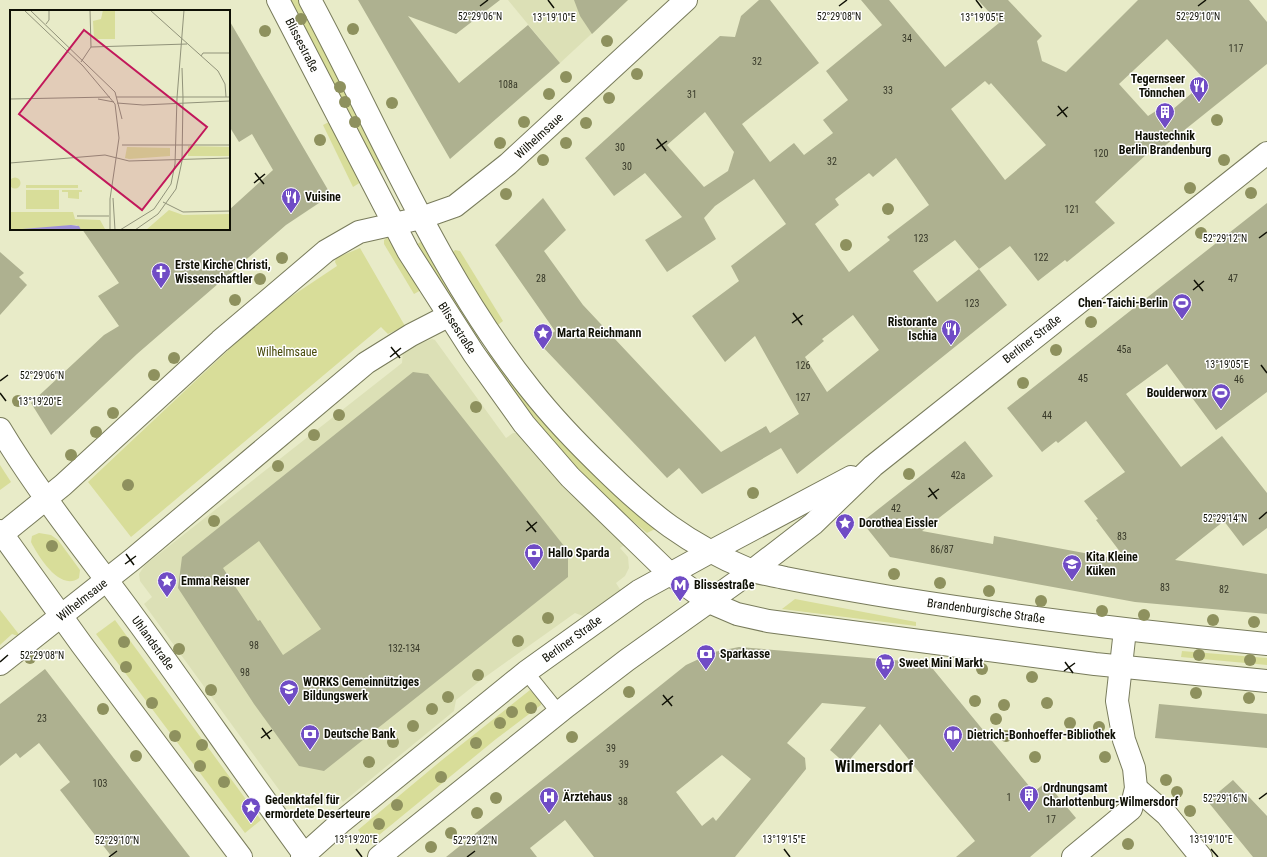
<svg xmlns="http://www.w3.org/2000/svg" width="1267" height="857" font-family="'Roboto Condensed',sans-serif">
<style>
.built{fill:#dce0b6}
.green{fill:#d8dd99}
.building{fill:#aeb190;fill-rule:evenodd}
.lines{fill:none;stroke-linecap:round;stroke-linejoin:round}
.service-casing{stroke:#787b5b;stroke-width:16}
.minor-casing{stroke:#787b5b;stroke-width:24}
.tertiary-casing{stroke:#787b5b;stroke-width:24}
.secondary-casing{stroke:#787b5b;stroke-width:24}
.service{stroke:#fff;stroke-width:14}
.minor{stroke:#fff;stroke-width:22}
.tertiary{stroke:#fff;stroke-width:22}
.secondary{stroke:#fff;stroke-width:22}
.tree{fill:#8e915e}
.ticks{fill:none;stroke:#0f1005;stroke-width:1.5}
.labels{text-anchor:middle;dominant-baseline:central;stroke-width:3;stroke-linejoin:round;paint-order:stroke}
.number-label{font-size:10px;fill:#373828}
.street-label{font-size:12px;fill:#0f1005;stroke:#fff}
.poi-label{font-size:12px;font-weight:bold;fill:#0f1005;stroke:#fff;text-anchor:start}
.park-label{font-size:12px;fill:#454707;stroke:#fff}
.district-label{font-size:16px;font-weight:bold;fill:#0f1005;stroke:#fff}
.inset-road{fill:none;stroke:#91937a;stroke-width:1}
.view{fill:#c2185b;fill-opacity:0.15;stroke:#c2185b;stroke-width:2}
.inset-edge{fill:none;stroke:#0f1005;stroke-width:2}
.ticks-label{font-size:10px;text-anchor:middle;fill:#0f1005;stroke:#fff;stroke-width:3;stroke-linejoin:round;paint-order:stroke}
</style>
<rect width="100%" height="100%" fill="#e8ebc8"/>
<!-- built -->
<g class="built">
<polygon points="508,0 628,0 560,63"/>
<polygon points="432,339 435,340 506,438 513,433 517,433 565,487 626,544 620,548 628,557 629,568 625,576 616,583 621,591 583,616 575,613 481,680 456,700 454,711 343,802 335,792 318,805 312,808 306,807 294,791 285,798 144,604 152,597 140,581 139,574 145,565 402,363 403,350"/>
</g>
<!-- green -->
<g class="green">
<polygon points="288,0 300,0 385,168 376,173"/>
<polygon points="331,121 361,182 353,187 323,125"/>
<polygon points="388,237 421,290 414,294 384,244 384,240"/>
<polygon points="422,241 482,338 476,342 416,245"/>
<polygon points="360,248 405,326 388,334 381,327 131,537 88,482 257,323 286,300 337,266 335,262 336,258"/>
<polygon points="455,250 460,251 503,321 495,327 452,253"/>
<path d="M490 350 622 500 655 529 647 533C607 500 569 463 536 423 518 401 502 377 485 354Z"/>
<polygon points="0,465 11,482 0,490"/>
<path d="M39 533 51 535 58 540 80 570 79 578C60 592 38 556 31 542L32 536Z"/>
<polygon points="795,599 916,622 916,626 782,609"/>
<polygon points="0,610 21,637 12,634 0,645"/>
<polygon points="115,620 261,820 245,833 96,634"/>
<polygon points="1182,651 1267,658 1267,665 1181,657"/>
<polygon points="530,690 541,702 541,705 496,739 368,844 358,830 442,760"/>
</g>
<!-- building -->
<g class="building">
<polygon points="358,0 500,0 456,34 408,16 459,83 528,25 560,63 450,159"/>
<polygon points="574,0 628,0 592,34 580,16"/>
<path d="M759 0H770L819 63 742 124 770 162 794 143 804 155 833 133 823 120 848 100 826 71 882 25 861 0H889L945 67 999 23 978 0H1008L1042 36 1037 41 1042 61 1066 72 1138 0H1249L1267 22V64L1152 156 1149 152 1095 202 1115 223 1067 262 1065 260 1038 281 1010 246 979 269 1007 305 797 474 781 448 702 494 679 468 667 478 540 344 555 331 495 245 543 198 566 230 544 251 583 305 721 452 766 426 770 433 799 414 755 336 725 362 692 316 739 281 731 266 786 224 754 179 715 206 704 218 716 239 667 272 645 240 682 217 645 173 614 196 585 158 720 36 735 37 741 16ZM1167 39 1206 81 1165 116 1159 109 1148 116 1119 84ZM985 81 989 85 991 83 1046 145 1005 180 951 109ZM705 112 734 152 728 171 704 187 667 145ZM896 158 929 205 887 237 890 240 849 272 815 224 839 205 835 199 869 173 873 177ZM955 240 979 269 937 302 913 271ZM853 315 879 350 827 392 805 357 824 341 822 339Z"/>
<polygon points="229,20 331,195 286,225 137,354 51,435 31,403 104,335 119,326 98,296 119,283 82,229 229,229 229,210 273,170 252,134 239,142 229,126"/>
<polygon points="1267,203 1267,392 1216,430 1167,364 1126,394 1181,467 1222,436 1267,493 1267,528 1243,546 1224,521 1175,560 1267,574 1267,614 1135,602 890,557 862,522 965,441 993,476 922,531 993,544 994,536 1127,561 1096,520 1098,519 1084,501 1125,472 1086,421 1058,443 1056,441 1042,452 1007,408"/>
<polygon points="0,252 24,273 19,277 27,285 0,315"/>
<path d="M413 372 428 374 568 551V577L324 771 299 766 254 704 178 588 182 557ZM259 541 321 629 283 655 260 620 258 621 223 568Z"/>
<path d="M739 647 928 663 1034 792 1046 782 1076 818 1030 857H956L975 841 880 724 846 764 830 750 866 707 822 703 787 743 805 758 806 769 735 857H594L565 820 530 848 537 857H446L686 665 714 652ZM722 755 751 779 716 821 713 817 702 826 676 792Z"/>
<polygon points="45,669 109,752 190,857 112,857 60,790 70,782 39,743 20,758 16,753 0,766 0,704"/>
<polygon points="1159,704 1267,714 1267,748 1155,738"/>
<polygon points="1233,780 1267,816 1267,857 1253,857 1209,803 1215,798 1214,796"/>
</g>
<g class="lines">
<!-- service casing -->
<g class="service-casing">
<polyline id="service" points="526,672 559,713"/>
</g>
<!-- minor casing -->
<g class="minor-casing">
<g id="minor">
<polyline points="0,536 63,485 220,341 326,251 359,232 421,218 455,206 508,164 686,0"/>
<polyline points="0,664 133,559 366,363 411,335 448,316"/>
<polyline points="1136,788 1167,815 1201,857"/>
<polyline points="1073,857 1131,809 1136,788 1134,768 1124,740 1117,701 1125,630"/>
</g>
</g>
<!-- tertiary casing -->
<g class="tertiary-casing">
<g id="tertiary">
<polyline points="710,552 851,477"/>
<polyline points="752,571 813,524 873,466 1267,153"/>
</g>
</g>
<!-- secondary casing -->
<g class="secondary-casing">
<g id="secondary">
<polyline points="278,0 408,251 474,354 524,424 570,477 670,574 709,602 737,614 768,621 1095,664 1267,681"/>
<path d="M310 0C381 132 437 272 531 390 553 418 578 444 604 469 650 514 687 544 748 569 759 574 773 575 785 578 820 585 855 591 891 597 1016 617 1141 632 1267 644"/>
<path d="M0 429C39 494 87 553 132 614 191 694 247 777 306 857"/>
<polyline points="0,531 82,645 241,857"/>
<polyline points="302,857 340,823 526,672 639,591 710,552"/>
<polyline points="379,857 567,706 627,660 752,571"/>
</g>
</g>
<!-- service -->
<use href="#service" class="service"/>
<!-- minor -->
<use href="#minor" class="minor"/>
<!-- tertiary -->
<use href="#tertiary" class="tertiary"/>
<!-- secondary -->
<use href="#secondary" class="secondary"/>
</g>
<!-- trees -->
<g class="tree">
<circle cx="301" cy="19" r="6"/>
<circle cx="353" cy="29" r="6"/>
<circle cx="265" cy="31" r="6"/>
<circle cx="607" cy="41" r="6"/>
<circle cx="637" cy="74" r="6"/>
<circle cx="566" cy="77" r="6"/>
<circle cx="340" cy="87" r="6"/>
<circle cx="549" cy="94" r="6"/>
<circle cx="609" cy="98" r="6"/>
<circle cx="345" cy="102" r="6"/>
<circle cx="392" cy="103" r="6"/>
<circle cx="1217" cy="120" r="6"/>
<circle cx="355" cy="122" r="6"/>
<circle cx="524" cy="122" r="6"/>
<circle cx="586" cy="123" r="6"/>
<circle cx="320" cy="140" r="6"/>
<circle cx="500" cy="143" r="6"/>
<circle cx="566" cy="143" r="6"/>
<circle cx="543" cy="160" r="6"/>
<circle cx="1224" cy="160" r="6"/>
<circle cx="1190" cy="188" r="6"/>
<circle cx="1251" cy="193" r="6"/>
<circle cx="506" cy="194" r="6"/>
<circle cx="888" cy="209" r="6"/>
<circle cx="1201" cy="233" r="6"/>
<circle cx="846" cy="245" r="6"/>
<circle cx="282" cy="258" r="6"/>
<circle cx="260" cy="279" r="6"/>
<circle cx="235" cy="300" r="6"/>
<circle cx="1091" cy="322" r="6"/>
<circle cx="1056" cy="350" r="6"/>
<circle cx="174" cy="358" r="6"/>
<circle cx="154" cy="375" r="6"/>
<circle cx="1023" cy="383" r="6"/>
<circle cx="18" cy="401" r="6"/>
<circle cx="476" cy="407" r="6"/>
<circle cx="113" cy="413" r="6"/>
<circle cx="339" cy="415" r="6"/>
<circle cx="96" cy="432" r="6"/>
<circle cx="314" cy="435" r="6"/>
<circle cx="71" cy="455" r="6"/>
<circle cx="278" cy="466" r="6"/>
<circle cx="909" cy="474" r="6"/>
<circle cx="128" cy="485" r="6"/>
<circle cx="753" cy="493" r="6"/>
<circle cx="214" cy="521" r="6"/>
<circle cx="52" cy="546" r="6"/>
<circle cx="894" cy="574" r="6"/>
<circle cx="940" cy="583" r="6"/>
<circle cx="989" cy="591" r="6"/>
<circle cx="1041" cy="601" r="6"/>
<circle cx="1102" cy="611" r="6"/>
<circle cx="1144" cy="615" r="6"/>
<circle cx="548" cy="618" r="6"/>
<circle cx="1213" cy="620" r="6"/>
<circle cx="1254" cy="622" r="6"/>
<circle cx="518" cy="641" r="6"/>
<circle cx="124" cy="642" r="6"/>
<circle cx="179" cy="649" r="6"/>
<circle cx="1199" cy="655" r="6"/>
<circle cx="30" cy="658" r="6"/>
<circle cx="1250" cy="660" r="6"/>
<circle cx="126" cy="667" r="6"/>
<circle cx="982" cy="669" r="6"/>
<circle cx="478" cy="675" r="6"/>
<circle cx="1032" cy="677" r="6"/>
<circle cx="211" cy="690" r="6"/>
<circle cx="629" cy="692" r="6"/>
<circle cx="1196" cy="693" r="6"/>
<circle cx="448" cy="697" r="6"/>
<circle cx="1249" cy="698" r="6"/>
<circle cx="975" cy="701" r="6"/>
<circle cx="152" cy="703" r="6"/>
<circle cx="1047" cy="703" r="6"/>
<circle cx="1004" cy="705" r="6"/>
<circle cx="531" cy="708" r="6"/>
<circle cx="103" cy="709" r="6"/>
<circle cx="432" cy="709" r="6"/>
<circle cx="512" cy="712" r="6"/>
<circle cx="996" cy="719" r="6"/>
<circle cx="500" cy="723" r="6"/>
<circle cx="1070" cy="723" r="6"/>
<circle cx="413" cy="726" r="6"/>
<circle cx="1099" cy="727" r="6"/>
<circle cx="175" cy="736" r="6"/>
<circle cx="1006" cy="736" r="6"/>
<circle cx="572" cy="737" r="6"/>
<circle cx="393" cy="742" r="6"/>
<circle cx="476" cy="743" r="6"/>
<circle cx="202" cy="745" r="6"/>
<circle cx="136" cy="756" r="6"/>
<circle cx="1035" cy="757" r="6"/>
<circle cx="1105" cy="757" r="6"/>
<circle cx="369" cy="762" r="6"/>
<circle cx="200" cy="766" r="6"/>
<circle cx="441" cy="777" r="6"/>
<circle cx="1166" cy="780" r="6"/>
<circle cx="224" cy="782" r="6"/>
<circle cx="1177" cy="792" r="6"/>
<circle cx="496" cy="798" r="6"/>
<circle cx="397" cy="805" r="6"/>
<circle cx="1190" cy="811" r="6"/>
<circle cx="477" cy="813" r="6"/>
<circle cx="379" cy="824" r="6"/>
<circle cx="451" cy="833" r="6"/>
<circle cx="1128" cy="844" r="6"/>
<circle cx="431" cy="847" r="6"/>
</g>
<!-- ticks -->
<path class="ticks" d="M548 0 554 8M976 0 982 8M480 6 488 0M839 6 847 0M1198 6 1206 0M1058 106 1067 117M1057 116 1068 107M657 139 666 151M656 149 667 141M255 173 264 184M254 183 265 174M1259 238 1267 232M1194 280 1203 291M1193 290 1204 281M793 313 802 325M792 323 803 315M391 347 400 358M390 357 401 348M1261 365 1267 373M0 381 8 375M0 393 6 401M929 488 937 499M928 497 939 489M1259 519 1267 512M527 521 536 532M526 531 537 522M126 554 134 565M125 564 136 556M0 662 8 655M1065 662 1073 673M1064 671 1075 663M663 695 672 706M662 705 673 696M262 728 270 739M261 738 272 730M1259 799 1267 793M356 849 362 857M784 849 790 857M1211 849 1218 857M109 857 117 851M467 857 475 851"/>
<!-- icons -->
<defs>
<g id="restaurant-pin" transform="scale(1)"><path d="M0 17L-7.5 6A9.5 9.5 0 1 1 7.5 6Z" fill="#704cc5" stroke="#fff"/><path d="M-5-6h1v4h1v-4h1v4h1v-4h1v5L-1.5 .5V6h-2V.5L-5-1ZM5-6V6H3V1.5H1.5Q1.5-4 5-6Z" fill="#fff"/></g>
<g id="building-pin" transform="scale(1)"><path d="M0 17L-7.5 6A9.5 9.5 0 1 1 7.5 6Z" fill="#704cc5" stroke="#fff"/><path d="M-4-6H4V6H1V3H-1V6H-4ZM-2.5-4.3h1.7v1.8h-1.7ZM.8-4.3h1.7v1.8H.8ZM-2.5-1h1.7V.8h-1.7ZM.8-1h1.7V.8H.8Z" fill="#fff"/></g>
<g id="church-pin" transform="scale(1)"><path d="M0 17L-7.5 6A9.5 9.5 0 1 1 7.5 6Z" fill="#704cc5" stroke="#fff"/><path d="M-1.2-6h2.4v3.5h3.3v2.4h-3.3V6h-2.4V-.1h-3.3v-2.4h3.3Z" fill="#fff"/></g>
<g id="stadium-pin" transform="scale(1)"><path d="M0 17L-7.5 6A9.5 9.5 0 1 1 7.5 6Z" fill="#704cc5" stroke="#fff"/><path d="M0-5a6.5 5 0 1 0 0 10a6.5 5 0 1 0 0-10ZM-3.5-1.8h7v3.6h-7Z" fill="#fff"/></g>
<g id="sight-pin" transform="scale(1)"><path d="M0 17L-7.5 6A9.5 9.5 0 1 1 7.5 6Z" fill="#704cc5" stroke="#fff"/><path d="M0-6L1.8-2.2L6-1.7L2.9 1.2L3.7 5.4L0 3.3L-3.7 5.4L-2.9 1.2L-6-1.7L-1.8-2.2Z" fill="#fff"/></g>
<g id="bank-pin" transform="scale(1)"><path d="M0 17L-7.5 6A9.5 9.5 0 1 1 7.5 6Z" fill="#704cc5" stroke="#fff"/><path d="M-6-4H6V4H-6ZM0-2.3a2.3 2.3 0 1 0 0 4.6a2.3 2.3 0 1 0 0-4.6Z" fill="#fff"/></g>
<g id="school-pin" transform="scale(1)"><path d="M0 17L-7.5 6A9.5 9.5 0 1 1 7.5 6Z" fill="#704cc5" stroke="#fff"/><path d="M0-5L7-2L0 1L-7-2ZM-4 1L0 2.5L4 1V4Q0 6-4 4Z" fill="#fff"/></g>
<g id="metro-pin" transform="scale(1)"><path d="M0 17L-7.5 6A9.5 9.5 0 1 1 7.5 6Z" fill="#704cc5" stroke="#fff"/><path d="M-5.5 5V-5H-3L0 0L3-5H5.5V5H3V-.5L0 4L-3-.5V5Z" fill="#fff"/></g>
<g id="supermarket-pin" transform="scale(1)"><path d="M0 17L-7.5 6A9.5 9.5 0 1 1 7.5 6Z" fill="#704cc5" stroke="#fff"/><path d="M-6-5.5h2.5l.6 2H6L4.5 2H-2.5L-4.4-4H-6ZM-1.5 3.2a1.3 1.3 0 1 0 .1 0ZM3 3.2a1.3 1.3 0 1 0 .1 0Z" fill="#fff"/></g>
<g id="university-pin" transform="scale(1)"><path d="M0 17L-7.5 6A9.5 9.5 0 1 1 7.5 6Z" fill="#704cc5" stroke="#fff"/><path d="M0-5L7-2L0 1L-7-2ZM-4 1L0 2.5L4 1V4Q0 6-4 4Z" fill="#fff"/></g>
<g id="library-pin" transform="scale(1)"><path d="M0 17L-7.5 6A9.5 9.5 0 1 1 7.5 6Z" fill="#704cc5" stroke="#fff"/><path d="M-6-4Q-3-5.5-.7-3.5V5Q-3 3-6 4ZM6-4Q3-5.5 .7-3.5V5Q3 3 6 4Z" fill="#fff"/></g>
<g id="hospital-pin" transform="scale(1)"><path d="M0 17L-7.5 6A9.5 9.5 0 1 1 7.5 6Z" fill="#704cc5" stroke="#fff"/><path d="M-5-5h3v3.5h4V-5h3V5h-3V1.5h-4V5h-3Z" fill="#fff"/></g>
</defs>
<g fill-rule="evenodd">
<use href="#restaurant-pin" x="1199" y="86"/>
<use href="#building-pin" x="1165" y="112"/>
<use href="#restaurant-pin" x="291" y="197"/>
<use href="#church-pin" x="161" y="272"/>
<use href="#stadium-pin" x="1182" y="303"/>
<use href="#restaurant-pin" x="951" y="329"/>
<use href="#sight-pin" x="543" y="333"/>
<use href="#stadium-pin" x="1221" y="393"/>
<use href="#sight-pin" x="845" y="523"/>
<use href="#bank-pin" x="534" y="553"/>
<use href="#school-pin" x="1072" y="564"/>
<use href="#sight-pin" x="167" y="581"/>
<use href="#metro-pin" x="680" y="585"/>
<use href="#bank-pin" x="706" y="654"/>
<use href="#supermarket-pin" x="885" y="663"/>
<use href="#university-pin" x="289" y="689"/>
<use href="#bank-pin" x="310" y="734"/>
<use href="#library-pin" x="953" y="735"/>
<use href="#building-pin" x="1029" y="795"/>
<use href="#hospital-pin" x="549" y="797"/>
<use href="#sight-pin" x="251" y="807"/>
</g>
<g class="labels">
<!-- number labels -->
<g class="number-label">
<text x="907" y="38">34</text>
<text x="1236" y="48">117</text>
<text x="757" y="61">32</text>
<text x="508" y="84">108a</text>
<text x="888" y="90">33</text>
<text x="692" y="94">31</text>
<text x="620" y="147">30</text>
<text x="1101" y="153">120</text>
<text x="832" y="161">32</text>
<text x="627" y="166">30</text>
<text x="1072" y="209">121</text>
<text x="921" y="238">123</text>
<text x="1041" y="257">122</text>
<text x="541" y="278">28</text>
<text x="1233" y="278">47</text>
<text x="972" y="303">123</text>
<text x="1124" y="349">45a</text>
<text x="803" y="365">126</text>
<text x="1083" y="378">45</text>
<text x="1239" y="379">46</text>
<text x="803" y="397">127</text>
<text x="1047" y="415">44</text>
<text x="958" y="475">42a</text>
<text x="896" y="508">42</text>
<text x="1122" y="536">83</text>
<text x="942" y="549">86/87</text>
<text x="1165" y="587">83</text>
<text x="1224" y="589">82</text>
<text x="254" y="645">98</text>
<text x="404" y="648">132-134</text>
<text x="245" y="672">98</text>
<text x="42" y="718">23</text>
<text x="611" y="748">39</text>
<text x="624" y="764">39</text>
<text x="100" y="783">103</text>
<text x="1009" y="797">1</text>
<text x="623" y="801">38</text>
<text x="1051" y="819">17</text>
</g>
<!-- street labels -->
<g class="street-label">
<text transform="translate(302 45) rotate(63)">Blissestraße</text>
<text transform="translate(539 136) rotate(-43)">Wilhelmsaue</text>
<text transform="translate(457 328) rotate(57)">Blissestraße</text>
<text transform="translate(1032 339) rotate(-38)">Berliner Straße</text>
<text transform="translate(82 600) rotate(-38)">Wilhelmsaue</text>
<text transform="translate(986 611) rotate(8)">Brandenburgische Straße</text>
<text transform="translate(572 639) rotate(-36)">Berliner Straße</text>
<text transform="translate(153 643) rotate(54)">Uhlandstraße</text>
</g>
<!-- poi labels -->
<g class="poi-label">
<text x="1185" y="79" text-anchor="end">Tegernseer<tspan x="1185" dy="14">Tönnchen</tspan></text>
<text x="1165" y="136" text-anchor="middle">Haustechnik<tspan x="1165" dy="14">Berlin Brandenburg</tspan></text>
<text x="305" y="197">Vuisine</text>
<text x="175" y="265">Erste Kirche Christi,<tspan x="175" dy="14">Wissenschaftler</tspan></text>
<text x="1168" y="303" text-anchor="end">Chen-Taichi-Berlin</text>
<text x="937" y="322" text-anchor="end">Ristorante<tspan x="937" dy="14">Ischia</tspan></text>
<text x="557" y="333">Marta Reichmann</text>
<text x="1207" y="393" text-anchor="end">Boulderworx</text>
<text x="859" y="523">Dorothea Eissler</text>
<text x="548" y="553">Hallo Sparda</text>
<text x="1086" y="557">Kita Kleine<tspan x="1086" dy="14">Küken</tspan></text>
<text x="181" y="581">Emma Reisner</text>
<text x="694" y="585">Blissestraße</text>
<text x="720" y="654">Sparkasse</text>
<text x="899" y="663">Sweet Mini Markt</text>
<text x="303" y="682">WORKS Gemeinnütziges<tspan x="303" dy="14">Bildungswerk</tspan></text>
<text x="324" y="734">Deutsche Bank</text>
<text x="967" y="735">Dietrich-Bonhoeffer-Bibliothek</text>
<text x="1043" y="788">Ordnungsamt<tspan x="1043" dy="14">Charlottenburg-Wilmersdorf</tspan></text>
<text x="563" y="797">Ärztehaus</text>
<text x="265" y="800">Gedenktafel für<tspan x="265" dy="14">ermordete Deserteure</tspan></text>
</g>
<!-- park labels -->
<g class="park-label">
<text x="287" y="352">Wilhelmsaue</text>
</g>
<!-- district labels -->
<g class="district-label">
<text x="874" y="766">Wilmersdorf</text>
</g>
</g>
<!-- overview -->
<g transform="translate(10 10)">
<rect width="220" height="220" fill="#e8ebc8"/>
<path d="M93 0H105V29H84L83 11 91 9ZM178 136 220 137V146H178ZM117 137 160 138V146L119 149 115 148ZM-0.5 173a5.5 5.5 0 1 1 11 0a5.5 5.5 0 1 1-11 0ZM16 175H68V178H16ZM16 180H49V199H16ZM52 180H72V182H69V189L58 188V182H52ZM159 200 173 205 220 204V220H136ZM0 202H63L65 209 90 210 95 219 71 220 67 215H61L24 220 0 219Z" fill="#d8dd99"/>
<path d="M61 215 69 216 71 220H0Z" fill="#9e90d7"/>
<path class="inset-road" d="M14 0 73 56 105 94 109 128 100 189V220M20 0 105 82 112 109M140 0 208 61 215 74 216 87M36 14 39 10V0M81 37 177 34M191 46 193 43H220M71 52 81 37 80 0M172 58 173 88M106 87H220M167 88 174 0M0 89 100 87M88 89 104 92M107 93 133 95 220 91M112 135H220M0 153 95 145 119 151 220 148M103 188 105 220M153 192 173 202 220 201M67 206H99M110 220 144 199 161 174 165 154 167 88M125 220 148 204 166 179 172 151 173 88"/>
<path class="view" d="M74 20 197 117 132 200 9 104Z"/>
<rect width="220" height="220" class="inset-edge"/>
</g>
<g class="ticks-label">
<text x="480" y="20">52°29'06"N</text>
<text x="839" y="20">52°29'08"N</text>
<text x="1198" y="20">52°29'10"N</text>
<text x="554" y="21">13°19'10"E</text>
<text x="982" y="21">13°19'05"E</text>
<text x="1225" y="242">52°29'12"N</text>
<text x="1227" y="368">13°19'05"E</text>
<text x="42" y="379">52°29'06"N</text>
<text x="40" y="405">13°19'20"E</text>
<text x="1225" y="522">52°29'14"N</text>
<text x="42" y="659">52°29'08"N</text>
<text x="1225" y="802">52°29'16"N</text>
<text x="356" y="843">13°19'20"E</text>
<text x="784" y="843">13°19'15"E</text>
<text x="1211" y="843">13°19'10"E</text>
<text x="117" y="844">52°29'10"N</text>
<text x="475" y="844">52°29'12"N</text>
</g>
</svg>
